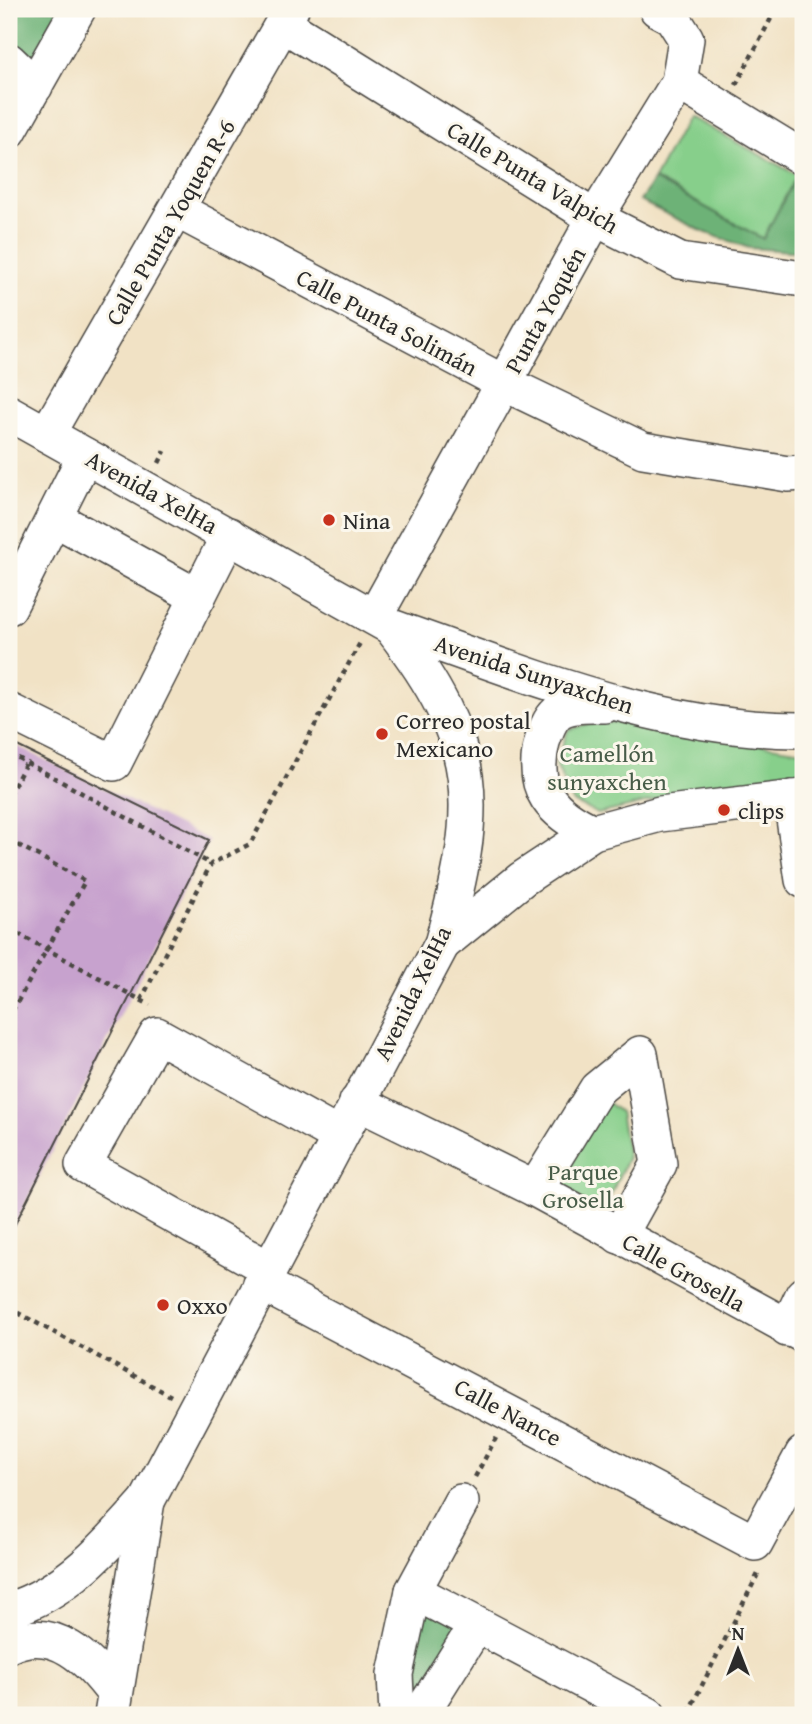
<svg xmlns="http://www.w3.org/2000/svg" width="812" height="1724" font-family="'Gentium Book Plus',serif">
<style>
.green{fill:#87cf8b;stroke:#597d5b;stroke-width:2}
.forest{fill:#6db277;stroke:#4c6e51;stroke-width:2}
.building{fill:#c7a2ce}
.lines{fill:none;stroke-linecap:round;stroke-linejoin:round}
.minor-casing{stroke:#494642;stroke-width:38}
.path{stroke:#494642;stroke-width:4.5;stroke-dasharray:5 5;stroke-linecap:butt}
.minor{stroke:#fff;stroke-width:35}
.poi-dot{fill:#c8321e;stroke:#fbf7ec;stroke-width:2.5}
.labels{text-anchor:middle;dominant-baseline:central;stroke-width:6;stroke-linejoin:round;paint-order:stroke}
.street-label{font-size:24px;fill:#2b2b2b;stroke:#fbf7ec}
.poi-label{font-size:24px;fill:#2b2b2b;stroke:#fbf7ec;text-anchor:start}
.park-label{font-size:24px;fill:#475c48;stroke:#fbf7ec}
</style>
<rect width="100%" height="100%" fill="#fbf7ec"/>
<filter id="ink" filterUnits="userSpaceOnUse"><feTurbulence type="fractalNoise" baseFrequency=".0143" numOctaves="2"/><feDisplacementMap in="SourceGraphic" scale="14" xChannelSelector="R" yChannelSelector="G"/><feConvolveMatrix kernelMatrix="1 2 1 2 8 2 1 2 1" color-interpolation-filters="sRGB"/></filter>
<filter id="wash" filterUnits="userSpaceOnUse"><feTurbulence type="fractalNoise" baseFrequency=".00686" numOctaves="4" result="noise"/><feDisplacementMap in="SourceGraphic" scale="28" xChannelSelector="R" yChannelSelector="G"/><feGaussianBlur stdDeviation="1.57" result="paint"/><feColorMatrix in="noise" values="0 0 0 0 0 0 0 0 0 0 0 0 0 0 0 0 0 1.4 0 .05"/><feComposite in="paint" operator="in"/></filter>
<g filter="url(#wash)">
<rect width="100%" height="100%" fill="#f1e2c5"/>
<!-- green -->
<g class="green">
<polygon points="688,116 797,175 763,239 654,179"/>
<polygon points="617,722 803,751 803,781 688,793 598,814 573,802 556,764 568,730 587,724"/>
<polygon points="600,1097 620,1112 628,1157 595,1229 541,1200"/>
</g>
<!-- forest -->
<g class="forest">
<polygon points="9,9 62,9 32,59 9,36"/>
<polygon points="797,175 803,179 803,252 749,248 704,232 640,201 654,179 763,239"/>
<polygon points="418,1606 461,1626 409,1715"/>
</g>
<g id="blocks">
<!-- building -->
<polygon class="building" points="9,742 209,840 9,1236"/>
</g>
</g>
<g filter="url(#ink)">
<use href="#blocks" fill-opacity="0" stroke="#494642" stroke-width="2"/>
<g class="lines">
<!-- minor casing -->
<g class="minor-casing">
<g id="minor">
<polyline points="283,24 595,218 680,261 803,279"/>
<polyline points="9,61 35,86"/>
<polyline points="679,82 803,158"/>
<polyline points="9,131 78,9"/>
<polyline points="177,210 504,383 643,450 788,474 803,473"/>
<path d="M9 413 391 627C482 745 481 804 442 944L147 1501C109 1544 66 1593 9 1610"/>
<polyline points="47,434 291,9"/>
<polyline points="54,518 198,597"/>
<polyline points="9,607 85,456"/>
<polyline points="375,616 595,218 679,82 686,39 672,17 657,9"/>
<path d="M391 627C524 673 660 731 803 730"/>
<polyline points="9,711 114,763 229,535"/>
<polyline points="791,798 803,880"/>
<path d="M593 832C552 813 530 790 542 742 545 733 549 720 557 713 569 703 591 705 605 705"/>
<polyline points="442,944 522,879 593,832 660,814 803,797"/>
<polyline points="357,1102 535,1189 803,1335"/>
<polyline points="535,1189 597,1089 640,1054 659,1164 619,1236"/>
<polyline points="269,1269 83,1165 157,1035 339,1136"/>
<polyline points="261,1283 755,1543 803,1454"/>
<polyline points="787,1329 803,1295"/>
<polyline points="413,1591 648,1715"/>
<path d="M9 1645C54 1623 90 1660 115 1694"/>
<polyline points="112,1715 147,1501"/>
<polyline points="397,1715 395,1674 413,1591 461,1502"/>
<polyline points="420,1715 476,1626"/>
</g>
</g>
<!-- path -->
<g class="path">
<polyline points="736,85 776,9"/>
<polyline points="159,463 165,451"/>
<polyline points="9,753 211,864"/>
<polyline points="9,795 27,761"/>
<polyline points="9,840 85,881 9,1017"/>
<polyline points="9,929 150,1005"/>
<polyline points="141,1000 211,864 250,844 360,643"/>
<polyline points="9,1308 171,1396"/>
<polyline points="475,1477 496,1438"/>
<polyline points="676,1711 690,1709 760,1570"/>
</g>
<!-- minor -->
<use href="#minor" class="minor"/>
</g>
</g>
<!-- markers -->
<g class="poi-dot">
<circle cx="329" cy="520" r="7"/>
<circle cx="382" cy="734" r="7"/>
<circle cx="724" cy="810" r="7"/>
<circle cx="163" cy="1305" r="7"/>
</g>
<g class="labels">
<!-- street labels -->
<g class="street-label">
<text transform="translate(533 177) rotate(31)">Calle Punta Valpich</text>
<text transform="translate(170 222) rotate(-60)">Calle Punta Yoquen R-6</text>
<text transform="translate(545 310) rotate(-61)">Punta Yoquén</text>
<text transform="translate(387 322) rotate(28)">Calle Punta Solimán</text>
<text transform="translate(152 492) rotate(29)">Avenida XelHa</text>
<text transform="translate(534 674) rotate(18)">Avenida Sunyaxchen</text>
<text transform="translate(412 993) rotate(-64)">Avenida XelHa</text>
<text transform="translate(684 1272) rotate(29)">Calle Grosella</text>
<text transform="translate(508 1412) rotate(28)">Calle Nance</text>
</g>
<!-- poi labels -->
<g class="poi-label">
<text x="343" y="520">Nina</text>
<text x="396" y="720">Correo postal<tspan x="396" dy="28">Mexicano</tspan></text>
<text x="738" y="810">clips</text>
<text x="177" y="1305">Oxxo</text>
</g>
<!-- park labels -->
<g class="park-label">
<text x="607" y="753">Camellón<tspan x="607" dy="28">sunyaxchen</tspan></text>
<text x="583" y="1171">Parque<tspan x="583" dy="28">Grosella</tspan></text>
</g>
</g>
<!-- margin -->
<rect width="812" height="1724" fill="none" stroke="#fbf7ec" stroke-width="35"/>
<!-- north arrow -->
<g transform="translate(738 1650)" stroke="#fbf7ec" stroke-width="5" paint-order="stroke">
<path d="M0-5L12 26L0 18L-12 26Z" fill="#2b2b2b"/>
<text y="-10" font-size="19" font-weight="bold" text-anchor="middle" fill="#2b2b2b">N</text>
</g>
</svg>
